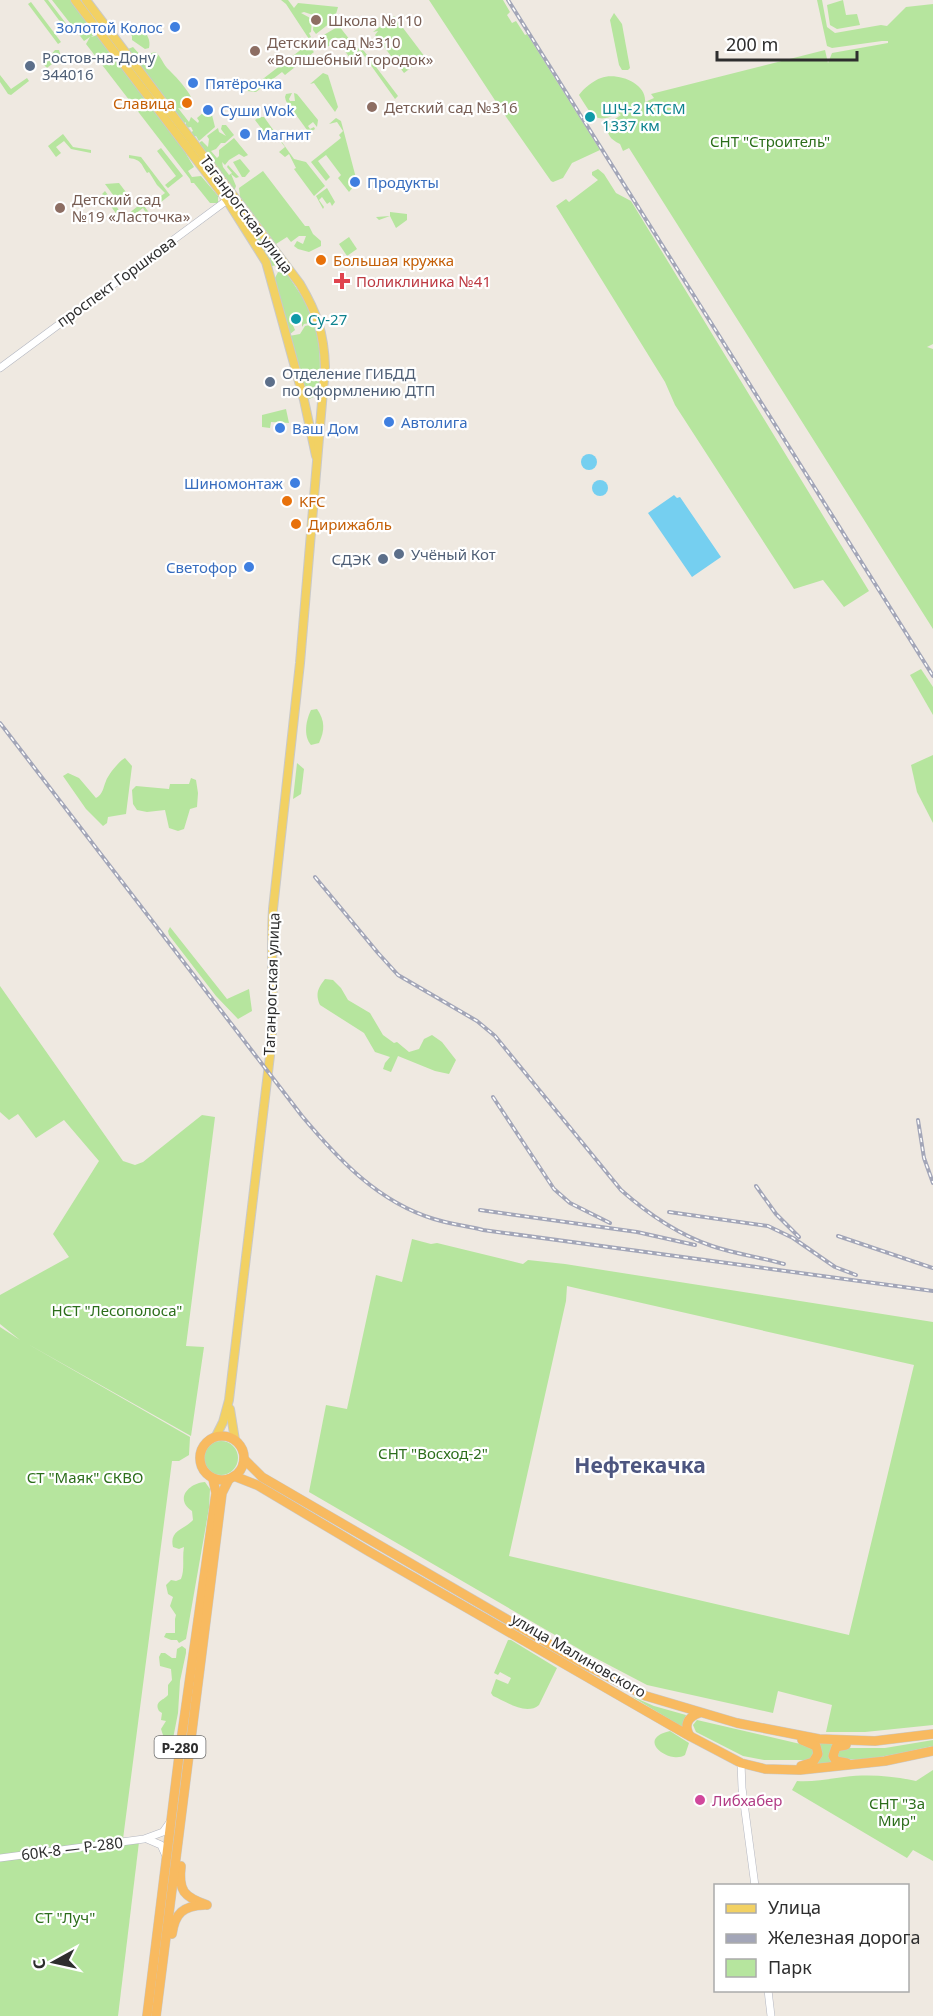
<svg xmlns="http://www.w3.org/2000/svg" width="933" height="2016" font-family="'Noto Sans',sans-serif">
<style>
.green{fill:#b6e59e;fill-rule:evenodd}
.water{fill:#75cff0}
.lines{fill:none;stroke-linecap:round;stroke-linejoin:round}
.tertiary-casing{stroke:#b4b7c1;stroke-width:8}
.primary-casing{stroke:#c9c9c9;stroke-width:10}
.trunk-casing{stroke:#c9c9c9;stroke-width:10}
.tertiary{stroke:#fff;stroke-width:7}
.primary{stroke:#f2d163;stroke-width:8}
.trunk{stroke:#f8ba60;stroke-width:9}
.rail-casing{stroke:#a3a6b8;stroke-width:4}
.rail{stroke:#fff;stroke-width:1.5;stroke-dasharray:4.5;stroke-linecap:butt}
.education-dot{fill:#8d6e63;stroke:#fff;stroke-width:2}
.shop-dot{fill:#3f7fe0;stroke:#fff;stroke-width:2}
.service-dot{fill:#5c6f8a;stroke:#fff;stroke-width:2}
.food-dot{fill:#e8710a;stroke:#fff;stroke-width:2}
.culture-dot{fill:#0f9aa8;stroke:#fff;stroke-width:2}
.health-dot{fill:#e0444e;stroke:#fff;stroke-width:2}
.hotel-dot{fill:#d1479c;stroke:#fff;stroke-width:2}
.labels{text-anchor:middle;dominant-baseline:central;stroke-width:4.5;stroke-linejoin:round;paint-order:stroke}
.shield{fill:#fff;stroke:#6d6d6d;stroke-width:1.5}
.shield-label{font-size:14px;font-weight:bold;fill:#2e2e2e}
.education-label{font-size:15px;fill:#785e54;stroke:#fff;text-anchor:start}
.shop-label{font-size:15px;fill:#366cbe;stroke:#fff;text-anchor:start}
.service-label{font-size:15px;fill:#4e5e75;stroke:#fff;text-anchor:start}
.food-label{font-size:15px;fill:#c56008;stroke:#fff;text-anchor:start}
.culture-label{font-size:15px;fill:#0d838f;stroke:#fff;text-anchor:start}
.park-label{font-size:15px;fill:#2c6e1b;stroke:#fff}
.street-label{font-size:15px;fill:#2e2e2e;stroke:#fff}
.health-label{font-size:15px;fill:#be3a42;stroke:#fff;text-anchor:start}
.hotel-label{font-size:15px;fill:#b23c85;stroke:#fff;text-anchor:start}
.district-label{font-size:21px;font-weight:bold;fill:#4d5680;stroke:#fff}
</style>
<rect width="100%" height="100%" fill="#efe9e1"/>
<!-- green -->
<g class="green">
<polygon points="44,0 48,0 71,30 70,33 66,33 67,31"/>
<polygon points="52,0 71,0 96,33 91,37 98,35 187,152 186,154 194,167 188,171 192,177 201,176 218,196 218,203 210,203 194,183 191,183 190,179 86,44 90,37 84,41"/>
<polygon points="281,0 288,0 294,8 298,3 338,7 336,14 338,17 333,21 332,17 330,17 330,23 316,34 313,30 314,19 319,19 319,17 304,12 301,13 312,19 311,32 309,33 311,37 309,39 286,4"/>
<polygon points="429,0 503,0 510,12 507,15 512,23 516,21 525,35 527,34 600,150 572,163 563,178 553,182 551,181 502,111"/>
<path d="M817 0H822L827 27 835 33 881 25 887 26 906 7 933 4V344L927 347 933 349V629L629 148 623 151 620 144C610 139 607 135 607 124L621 115 618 113C595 126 591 114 579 95 583 89 594 80 601 78 617 72 647 83 645 102L654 98 651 94 825 50 828 63 832 53 888 43V41H882L832 48 827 46Z"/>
<polygon points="843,0 846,15 857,14 860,25 837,29 830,25 827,5"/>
<polygon points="31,2 61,42 58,44 28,4"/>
<polygon points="614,13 622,24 630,68 628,70 622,70 619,65 610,20"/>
<polygon points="394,16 425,57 416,57 417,59 424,58 404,73 375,35 378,31 373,32"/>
<polygon points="339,26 350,40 339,41 327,47 322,41 325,37 322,36"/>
<path d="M133 27 143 29C147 35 151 40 149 48L145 49 132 40V36L128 31Z"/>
<path d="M107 33 128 49 133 47 141 56 155 52C161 56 162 62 167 68 176 77 183 84 190 95L191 98 187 102 185 109 178 108 189 122 191 117 198 123 199 121 197 118 204 112 211 111 215 127 199 141 196 136 193 137 190 133 193 131 191 127 186 128V122L185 123 179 119 193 147 105 36Z"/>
<polygon points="351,41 355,46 364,51 398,96 395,99 360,50 350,58 339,43"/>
<polygon points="307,45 314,52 285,75 282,72 256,92 247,91"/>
<polygon points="55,50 59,50 61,57 47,68 43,64"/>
<polygon points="323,73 328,75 338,107 335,112 314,83 310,84"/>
<polygon points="0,75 11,89 27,78 29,81 11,95 8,94 0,82"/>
<polygon points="292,93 289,99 290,101 295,101 294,93 297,94 318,120 317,127 313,122 308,126 310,129 314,127 315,129 312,131 307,130 286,101 285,97 286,94"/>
<polygon points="259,117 264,117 294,159 306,162 325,186 314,196 294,169 296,168 289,154 285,157 279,152 285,147 277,137 271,141 255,120"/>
<polygon points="336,118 341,121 356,178 352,179 354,186 349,192 338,178 341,175 326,155 318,161 330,177 326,181 311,162 341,138 339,135 343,131 337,122 329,124"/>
<polygon points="222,125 226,125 234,135 225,143 221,143 216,149 211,151 217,158 219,156 219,150 234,138 248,155 244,157 239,154 229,160 225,165 222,162 223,167 229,175 232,173 227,167 228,165 239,177 236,178 231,174 236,186 235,189 232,189 200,147 200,142 202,141 208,147 209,139 207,136 218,128 219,132 226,136 221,129"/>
<polygon points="63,134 73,147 91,150 91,153 71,149 64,141 56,147 61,153 56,157 48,146"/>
<polygon points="161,148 183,176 168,188 165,185 176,176 157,151"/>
<path d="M129 155 141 157 170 195 156 206 151 198 154 196 157 199 165 193 157 185 149 172 147 173C141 164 142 160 129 158Z"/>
<polygon points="240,159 250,171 245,177 242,177 233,162"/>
<polygon points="598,169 604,174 616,193 631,201 869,591 844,607 823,580 794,589 675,405 665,382 556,206 566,199 569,202 598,180 592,175 592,172"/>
<polygon points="263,171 305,226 309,226 313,234 321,241 321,246 309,252 298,249 294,246 297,241 303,244 306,236 299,236 291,242 287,237 276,244 240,197 239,188"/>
<polygon points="119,183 132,200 122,207 105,184"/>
<polygon points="327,188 335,202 332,206 330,202 327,204 322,197 319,200 324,207 323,209 316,196"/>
<polygon points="105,191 124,217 142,203 153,218 147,223 144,219 148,216 143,208 123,223 102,194"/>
<polygon points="233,200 278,260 277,265 272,266 269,264 232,202"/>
<polygon points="390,212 407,214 407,220 396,228 390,216 379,220 376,217 390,216"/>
<polygon points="349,237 357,249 347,256 339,244"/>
<polygon points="278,272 287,274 307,304 315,322 304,324 302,327 302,318 300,320 298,313 293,314 294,322 291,321 295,330 289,335 275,278"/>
<path d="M315 324C321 351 321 367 318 395L309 399 306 398 289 336 300 334 305 326Z"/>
<polygon points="286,409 289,423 271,422 270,428 262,427 262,415"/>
<polygon points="921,669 933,687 933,715 910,675"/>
<path d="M317 709C325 721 325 730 319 743L311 745C303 736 306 720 311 710Z"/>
<polygon points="933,755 933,823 917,792 911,765"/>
<path d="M125 758 132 766 126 814 108 817 107 823 103 826 86 809 63 776 68 773 79 778 96 798C103 794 103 788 106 781 108 775 119 761 125 758Z"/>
<polygon points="297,763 304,769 301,794 293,799"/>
<polygon points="191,778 196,780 198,793 197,807 190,809 184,829 178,831 169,828 165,810 147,812 137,810 133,804 132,790 136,786 169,789 170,784 189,784"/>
<polygon points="170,927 227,999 249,989 252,1011 238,1019 216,996 169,935 168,931"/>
<path d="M325 979 333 980 341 988 348 1000 370 1013 383 1035 394 1043 397 1042 409 1052 419 1049 424 1039 432 1035 442 1042 456 1060 449 1074 435 1071 398 1056 391 1072 383 1069 385 1063 390 1057 375 1052 364 1033 320 1005C315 994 318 988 325 979Z"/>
<polygon points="0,986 123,1161 135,1165 143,1162 202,1115 215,1117 186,1346 204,1347 191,1436 26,1343 190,1437 189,1455 179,1461 172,1461 123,1839 0,1855 0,1327 20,1340 0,1324 0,1295 69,1257 53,1234 99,1161 64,1120 36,1138 18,1114 9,1120 0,1112"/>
<path d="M412 1239 431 1244 437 1243 523 1264 528 1260 565 1264 933 1322V1725L865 1732H826L832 1705 778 1691 773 1713 647 1685 586 1653 309 1492 326 1405 347 1409 376 1275 402 1282ZM567 1286 914 1365 849 1635 509 1556 566 1301Z"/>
<circle cx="221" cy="1458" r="17"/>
<path d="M205 1482 210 1489 209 1508 186 1639 179 1643 177 1640H171L164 1637 166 1633H175V1619L176 1615 170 1606 173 1597 168 1594 166 1585 171 1580 176 1581 181 1579C185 1569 182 1558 184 1547L179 1549 173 1547C169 1530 184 1530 193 1520L192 1511C174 1499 189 1483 205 1482Z"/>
<path d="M508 1640H511L557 1668 539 1705C526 1716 507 1702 493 1696L491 1693 496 1679 508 1684 511 1678 500 1672 498 1675 494 1673Z"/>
<path d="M182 1646 186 1649V1653L180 1681 178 1713 171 1749 167 1755 160 1754 158 1752C158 1744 161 1744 164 1738L161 1729 166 1721 161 1720 162 1713 159 1711C154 1701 163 1701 168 1695V1685L172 1680 171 1669 160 1666 159 1657 161 1653H165L172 1658H176L177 1649Z"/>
<polygon points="631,1696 654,1706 686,1715 682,1727"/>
<polygon points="697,1720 809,1746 813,1748 815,1754 809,1760 764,1760 743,1756 696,1732 693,1725"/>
<path d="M670 1731 689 1743 685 1755C670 1765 634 1739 670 1731Z"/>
<path d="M933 1740V1746C909 1751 861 1764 838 1758L837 1752 841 1748H885Z"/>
<polygon points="817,1742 834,1744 830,1754 834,1763 816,1765 822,1754"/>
<path d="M933 1770V1861L913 1850 907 1858 792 1790 797 1781C813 1782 828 1779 844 1777 869 1774 892 1776 916 1781Z"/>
<polygon points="139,1842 118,2016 0,2016 0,1861"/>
</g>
<!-- water -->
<g class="water">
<circle cx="589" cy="462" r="8"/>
<circle cx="600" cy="488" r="8"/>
<polygon points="674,495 677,498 680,497 721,557 692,577 648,513"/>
</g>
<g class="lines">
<!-- tertiary casing -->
<g class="tertiary-casing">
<g id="tertiary">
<polyline points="0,368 230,198"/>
<polyline points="741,1763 742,1788 755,1886"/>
<polyline points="147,1839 161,1845 166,1856"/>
<polyline points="0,1858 144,1839 163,1832 170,1822"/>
<polyline points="768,1990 771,2016"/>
</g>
</g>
<!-- primary casing -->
<g class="primary-casing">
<g id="primary">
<polyline points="75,0 227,200 266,262 304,400 316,456"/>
<path d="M86 0 300 284C317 313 324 333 325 367L300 663 273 909C270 955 275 1001 271 1047L229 1400 223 1422 216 1436"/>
<polyline points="230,1409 235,1440"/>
</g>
</g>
<!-- trunk casing -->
<g class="trunk-casing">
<g id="trunk">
<circle cx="222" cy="1458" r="22"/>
<polyline points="244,1459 262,1477 582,1663 646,1696 737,1723 819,1739 875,1741 933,1734"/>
<polyline points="234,1476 257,1485 368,1551 686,1734 741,1763 765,1769 800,1770 885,1761 933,1751"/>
<path d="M690 1736C683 1725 688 1717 699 1713"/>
<polyline points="846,1745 836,1747 833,1756 836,1761 847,1763"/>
<polyline points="801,1766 813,1762 818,1754 816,1746 802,1740"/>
<path d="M181 1866C178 1891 184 1897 207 1905"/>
<path d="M172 1934C175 1913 183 1906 204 1905"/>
<polyline points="147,2016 180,1748 216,1493 213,1479"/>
<polyline points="156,2016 222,1493 229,1479"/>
</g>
</g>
<!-- tertiary -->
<use href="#tertiary" class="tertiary"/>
<!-- primary -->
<use href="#primary" class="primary"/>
<!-- trunk -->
<use href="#trunk" class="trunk"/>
<!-- rail casing -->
<g class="rail-casing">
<g id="rail">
<polyline points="508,0 933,676"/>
<path d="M0 723 302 1116C338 1159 378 1202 434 1219 450 1224 467 1226 483 1230L933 1291"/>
<path d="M315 877 378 953 398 975 477 1021 495 1036 621 1190C648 1214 677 1234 712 1246 735 1254 760 1257 784 1264"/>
<polyline points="493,1097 554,1189 570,1203 610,1223"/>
<polyline points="918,1120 924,1158 933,1183"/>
<polyline points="756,1186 776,1214 799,1237"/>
<polyline points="480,1210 637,1232 695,1245"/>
<polyline points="669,1212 768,1226 793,1238 835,1267 856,1275"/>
<polyline points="838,1236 933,1268"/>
</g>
</g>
<!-- rail -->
<use href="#rail" class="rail"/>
</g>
<!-- markers -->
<g class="education-dot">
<circle cx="316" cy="20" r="6"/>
<circle cx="255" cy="51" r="6"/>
<circle cx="372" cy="107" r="6"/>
<circle cx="60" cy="208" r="6"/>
</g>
<g class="shop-dot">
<circle cx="175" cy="27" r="6"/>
<circle cx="193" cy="83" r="6"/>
<circle cx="208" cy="110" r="6"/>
<circle cx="245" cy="134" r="6"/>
<circle cx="355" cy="182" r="6"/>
<circle cx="389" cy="422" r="6"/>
<circle cx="280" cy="428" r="6"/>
<circle cx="295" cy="483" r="6"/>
<circle cx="249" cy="567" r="6"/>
</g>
<g class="service-dot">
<circle cx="30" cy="66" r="6"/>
<circle cx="270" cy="382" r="6"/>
<circle cx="399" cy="554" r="6"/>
<circle cx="383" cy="559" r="6"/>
</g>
<g class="food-dot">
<circle cx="187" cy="103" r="6"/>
<circle cx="321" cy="260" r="6"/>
<circle cx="287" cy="501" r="6"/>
<circle cx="296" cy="524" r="6"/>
</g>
<g class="culture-dot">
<circle cx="590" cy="117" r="6"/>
<circle cx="296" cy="319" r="6"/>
</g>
<path class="health-dot" d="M339 272h6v6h6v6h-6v6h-6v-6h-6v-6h6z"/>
<circle class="hotel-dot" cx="700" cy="1800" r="6"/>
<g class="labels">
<!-- shield labels -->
<rect class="shield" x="154.5" y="1736" width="51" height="22" rx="4.5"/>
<g class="shield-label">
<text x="180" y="1747">Р-280</text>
</g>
<!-- education labels -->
<g class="education-label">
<text x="328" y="20">Школа №110</text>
<text x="267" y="42">Детский сад №310<tspan x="267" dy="17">«Волшебный городок»</tspan></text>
<text x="384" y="107">Детский сад №316</text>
<text x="72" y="199">Детский сад<tspan x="72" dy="17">№19 «Ласточка»</tspan></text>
</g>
<!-- shop labels -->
<g class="shop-label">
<text x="163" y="27" text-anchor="end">Золотой Колос</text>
<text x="205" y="83">Пятёрочка</text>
<text x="220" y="110">Суши Wok</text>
<text x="257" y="134">Магнит</text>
<text x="367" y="182">Продукты</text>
<text x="401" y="422">Автолига</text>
<text x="292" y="428">Ваш Дом</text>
<text x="283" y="483" text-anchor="end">Шиномонтаж</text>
<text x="237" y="567" text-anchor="end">Светофор</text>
</g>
<!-- service labels -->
<g class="service-label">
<text x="42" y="57">Ростов-на-Дону<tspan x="42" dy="17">344016</tspan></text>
<text x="282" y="373">Отделение ГИБДД<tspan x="282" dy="17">по оформлению ДТП</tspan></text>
<text x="411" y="554">Учёный Кот</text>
<text x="371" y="559" text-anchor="end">СДЭК</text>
</g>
<!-- food labels -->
<g class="food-label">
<text x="175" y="103" text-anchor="end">Славица</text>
<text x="333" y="260">Большая кружка</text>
<text x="299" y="501">KFC</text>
<text x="308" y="524">Дирижабль</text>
</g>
<!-- culture labels -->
<g class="culture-label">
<text x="602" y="108">ШЧ-2 КТСМ<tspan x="602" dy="17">1337 км</tspan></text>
<text x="308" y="319">Су-27</text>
</g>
<!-- park labels -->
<g class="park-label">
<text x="770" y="141">СНТ "Строитель"</text>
<text x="117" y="1310">НСТ "Лесополоса"</text>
<text x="433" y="1453">СНТ "Восход-2"</text>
<text x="85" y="1477">СТ "Маяк" СКВО</text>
<text x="897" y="1803">СНТ "За<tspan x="897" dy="17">Мир"</tspan></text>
<text x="65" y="1917">СТ "Луч"</text>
</g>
<!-- street labels -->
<g class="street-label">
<text transform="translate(247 214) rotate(53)">Таганрогская улица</text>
<text transform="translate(116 281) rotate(-36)">проспект Горшкова</text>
<text transform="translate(271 984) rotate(-88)">Таганрогская улица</text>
<text transform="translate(579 1655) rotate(30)">улица Малиновского</text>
<text transform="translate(72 1848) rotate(-7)">60К-8 — Р-280</text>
</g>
<!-- health labels -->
<g class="health-label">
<text x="356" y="281">Поликлиника №41</text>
</g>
<!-- hotel labels -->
<g class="hotel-label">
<text x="712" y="1800">Либхабер</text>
</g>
<!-- district labels -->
<g class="district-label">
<text x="640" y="1465">Нефтекачка</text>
</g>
</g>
<!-- legend -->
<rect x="714" y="1884" width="195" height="108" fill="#ffffff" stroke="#ababab" stroke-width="1.5"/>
<rect x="726" y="1904" width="30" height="9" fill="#f2d163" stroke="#ababab" stroke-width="1.5"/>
<text x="768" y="1914" font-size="18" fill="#2e2e2e">Улица</text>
<rect x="726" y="1934" width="30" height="9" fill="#a3a6b8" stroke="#ababab" stroke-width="1.5"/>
<text x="768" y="1944" font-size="18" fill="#2e2e2e">Железная дорога</text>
<rect x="726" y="1959" width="30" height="18" fill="#b6e59e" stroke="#ababab" stroke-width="1.5"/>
<text x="768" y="1974" font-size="18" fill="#2e2e2e">Парк</text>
<!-- north arrow -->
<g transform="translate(54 1962) rotate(262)" stroke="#ffffff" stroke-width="4.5" paint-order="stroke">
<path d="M0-4.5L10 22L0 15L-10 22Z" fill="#2e2e2e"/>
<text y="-9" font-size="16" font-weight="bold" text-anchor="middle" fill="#2e2e2e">С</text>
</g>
<!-- scale -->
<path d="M717 51v9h140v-9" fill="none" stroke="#2e2e2e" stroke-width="3"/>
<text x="726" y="51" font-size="18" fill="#2e2e2e" stroke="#ffffff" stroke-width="4.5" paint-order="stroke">200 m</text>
</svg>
